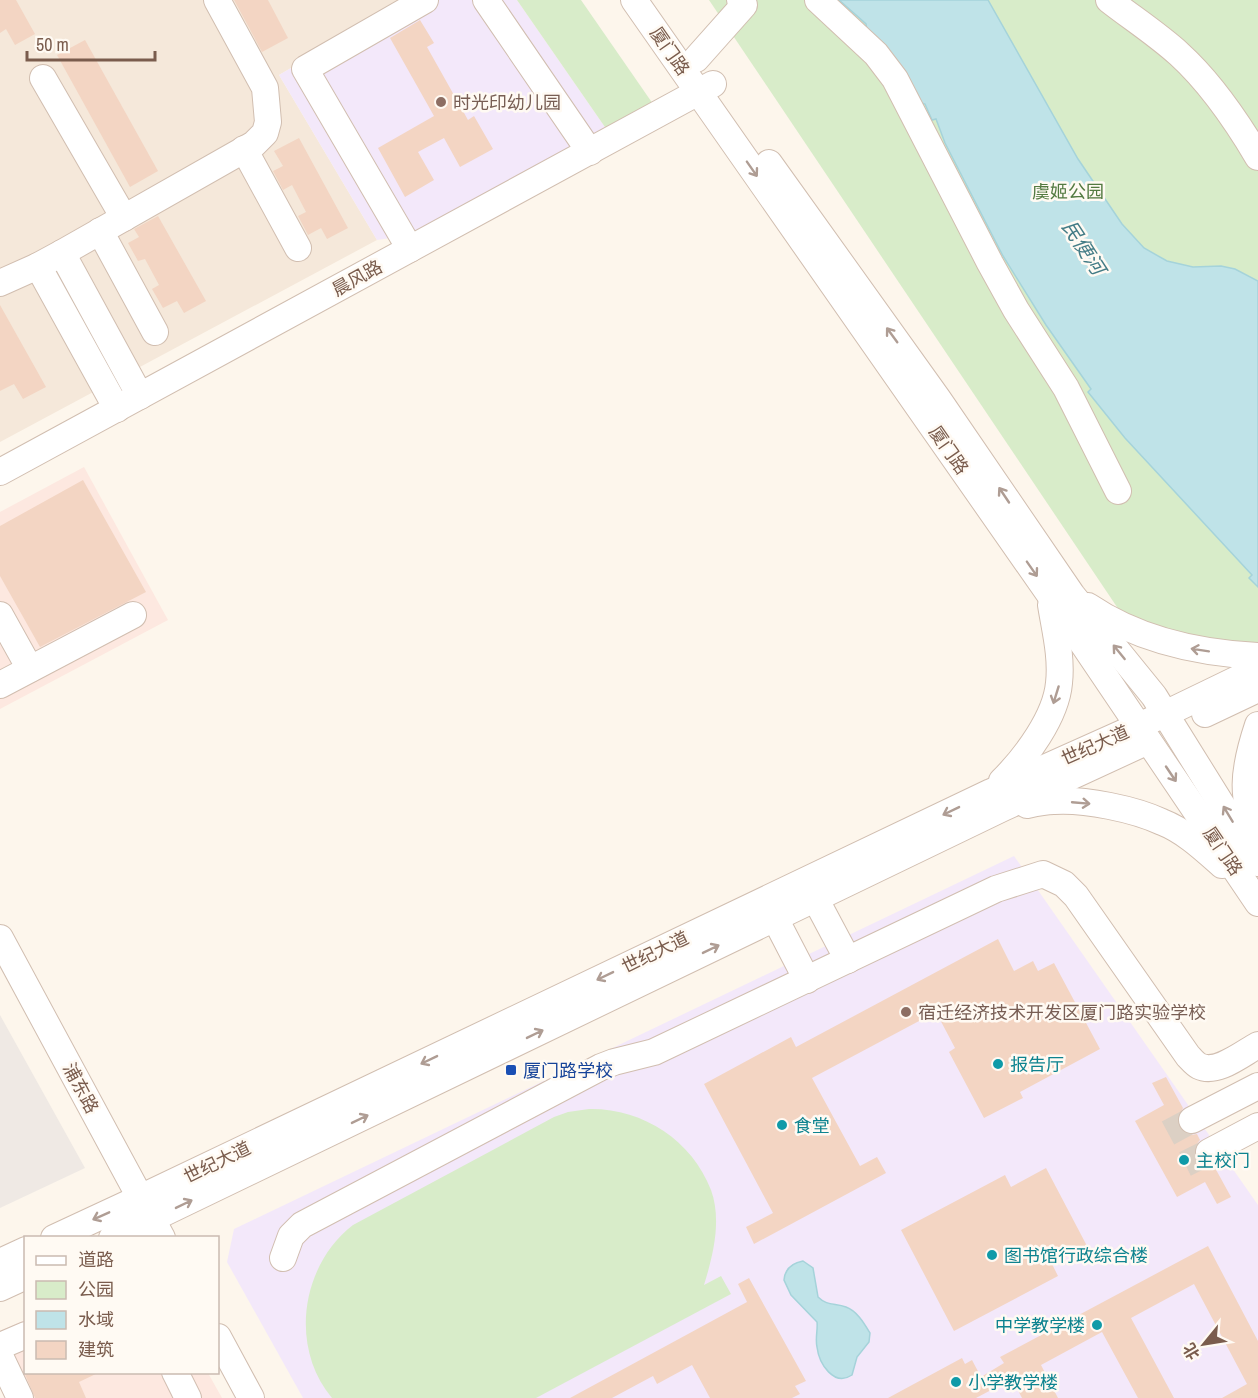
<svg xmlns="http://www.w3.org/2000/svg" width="1258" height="1398" font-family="'Archivo Narrow','Noto Sans SC',sans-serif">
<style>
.residential{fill:#f5e8da}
.commercial{fill:#fde8e0}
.industrial{fill:#efe9e4}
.education{fill:#f3e8fa}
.green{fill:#d8ecc9}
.water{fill:#bfe3e8;stroke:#a5d3da;stroke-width:1.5}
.building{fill:#f3d5c3}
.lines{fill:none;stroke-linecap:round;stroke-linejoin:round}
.minor-tunnel{stroke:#dcd0c4;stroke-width:26;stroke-dasharray:26 13;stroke-linecap:butt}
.minor-casing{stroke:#d1beb0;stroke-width:28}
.minor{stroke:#fff;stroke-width:26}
.oneway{stroke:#af9d94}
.education-dot{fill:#8d6e63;stroke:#fffaf3;stroke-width:2}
.culture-dot{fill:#0f9aa8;stroke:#fffaf3;stroke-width:2}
.transit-dot{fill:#1a4fb4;stroke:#fffaf3;stroke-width:2}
.labels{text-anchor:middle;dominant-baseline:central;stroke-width:5;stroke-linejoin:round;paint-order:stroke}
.street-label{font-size:18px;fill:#7a5c4d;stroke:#fffaf3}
.education-label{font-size:18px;fill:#785e54;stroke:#fffaf3;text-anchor:start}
.park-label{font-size:18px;fill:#537a41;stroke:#fffaf3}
.culture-label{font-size:18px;fill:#0d838f;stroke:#fffaf3;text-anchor:start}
.transit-label{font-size:18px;fill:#164399;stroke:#fffaf3;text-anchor:start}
.water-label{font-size:20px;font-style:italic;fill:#437c86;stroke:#fffaf3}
</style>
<rect width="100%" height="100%" fill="#fdf6ec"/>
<!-- residential -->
<polygon class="residential" points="0,0 407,0 279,75 377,240 0,442"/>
<!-- commercial -->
<g class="commercial">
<polygon points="84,467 168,620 0,709 0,512"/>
<polygon points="25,1320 26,1372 208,1373 222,1398 10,1398 0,1377 0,1331"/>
</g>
<!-- industrial -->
<polygon class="industrial" points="0,1015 85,1168 0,1208"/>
<!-- education -->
<g class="education">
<polygon points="407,0 517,0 607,130 410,235 377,240 279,75"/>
<polygon points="1014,856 1258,1205 1258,1398 303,1398 227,1262 234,1229"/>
</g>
<!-- green -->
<g class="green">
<polygon points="517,0 581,0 653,104 607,130"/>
<polygon points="709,0 1258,0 1258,646 1168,634 1121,613"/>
<path d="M589 1109C642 1108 692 1140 711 1190 722 1220 713 1256 704 1285L721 1276 731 1294 536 1398H332C289 1347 301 1265 353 1225L554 1117 568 1112Z"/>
</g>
<!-- water -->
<g class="water">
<polygon points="839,0 988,0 1078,159 1122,224 1144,248 1167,261 1193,267 1221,266 1235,269 1258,281 1258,587 1249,578 1252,575 1125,438 1088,392 1091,389 1046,325 1003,256 945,143 936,119 932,120 925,104 915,101 867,30 866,24"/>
<path d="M803 1261 813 1268 818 1297C827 1306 835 1303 846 1307 857 1311 864 1323 870 1333L869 1342 857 1357 852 1375C834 1387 819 1364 817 1347 815 1338 818 1330 817 1322L791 1295 784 1280C785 1268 792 1263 803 1261Z"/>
</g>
<!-- building -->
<g class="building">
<polygon points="0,0 16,0 35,34 15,45 6,29 0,33"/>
<polygon points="234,0 268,0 288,38 262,52"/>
<polygon points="420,20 434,43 427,47 468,120 474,116 493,149 460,167 444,138 418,152 434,180 405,197 378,148 434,116 390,38"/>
<polygon points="85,40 158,171 130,187 57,55"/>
<polygon points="299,138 348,228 327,239 321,228 308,235 298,216 306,212 292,185 283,190 273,171 283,166 274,151"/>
<polygon points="158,216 206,301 184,313 177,301 163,308 152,289 159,285 145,259 138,261 128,243 139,237 134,229"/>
<polygon points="0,305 46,387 23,399 14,384 0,391"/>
<polygon points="83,480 146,592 40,647 0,576 0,526"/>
<polygon points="998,939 1014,971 1033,961 1038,971 1054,963 1100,1049 1020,1092 1023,1098 984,1118 949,1052 955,1048 936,1012 812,1078 860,1166 877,1157 886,1173 754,1244 746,1227 773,1213 704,1084 791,1037 796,1047"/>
<polygon points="1166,1077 1183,1108 1177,1119 1179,1127 1184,1133 1191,1135 1197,1134 1200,1140 1196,1145 1194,1151 1196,1160 1202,1165 1208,1167 1214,1166 1231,1197 1217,1204 1205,1182 1177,1197 1135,1121 1164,1105 1152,1083"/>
<polygon points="1046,1168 1087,1246 1052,1264 1058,1276 954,1331 901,1230 1005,1175 1011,1187"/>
<polygon points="1208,1246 1258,1341 1258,1398 1222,1398 1247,1384 1194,1284 1131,1318 1174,1398 1138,1398 1102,1332 1041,1365 1058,1398 1022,1398 1012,1379 976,1398 888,1398 962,1358 965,1364 972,1360 981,1377 1004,1363 1000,1357"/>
<polygon points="749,1278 806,1381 795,1386 800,1394 792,1398 710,1398 692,1365 657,1384 653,1376 612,1398 570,1398 747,1302 738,1284"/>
<polygon points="24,1372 100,1372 79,1382 86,1398 35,1398"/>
</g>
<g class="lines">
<!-- minor-tunnel -->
<g class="minor-tunnel">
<polyline points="1168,1133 1192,1120"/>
<polyline points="1185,1164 1209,1152"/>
</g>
<!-- minor casing -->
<g class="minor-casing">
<g id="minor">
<polyline points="486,0 590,152"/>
<polyline points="634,0 1050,595 1258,903"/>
<polyline points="818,0 876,54 895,79 990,263 1016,310 1066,388 1118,491"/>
<path d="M1109 0C1132 18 1157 34 1179 54 1211 83 1236 120 1258 157"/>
<polyline points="696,59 744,5 740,0"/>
<polyline points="43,78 124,218"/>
<polyline points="244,149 298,248"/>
<polyline points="769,163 938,399 1072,595 1154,696 1258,863"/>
<polyline points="100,231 155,332"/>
<polyline points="410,249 305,69 425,0"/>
<polyline points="62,253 140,396"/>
<polyline points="38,266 117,409"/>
<polyline points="0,283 38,266 62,253 254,144 265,133 268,122 265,88 217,0"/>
<polyline points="0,472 713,84"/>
<path d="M1088 606C1138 640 1198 653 1258 656"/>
<polyline points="0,615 30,669"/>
<polyline points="0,685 133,615"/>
<polyline points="1205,714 1258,689"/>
<path d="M1258 725C1242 773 1241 796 1258 843"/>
<path d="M1002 781C1026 757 1056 717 1059 683 1062 657 1055 630 1051 605"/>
<path d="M1027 805C1036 803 1045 801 1054 801 1085 799 1134 809 1162 822 1185 831 1204 849 1222 865"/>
<polyline points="807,883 848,960"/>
<polyline points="767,903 807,980"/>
<polyline points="0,938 162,1238"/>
<polyline points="1192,1120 1258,1086"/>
<polyline points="1209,1152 1258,1126"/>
<polyline points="54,1238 140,1198 991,792 1165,714 1258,669"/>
<polyline points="112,1238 1003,808 1148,741"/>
<path d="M283 1258 291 1236 302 1225 601 1067 614 1062 654 1052 996 889 1043 874 1064 884 1076 896 1188 1056C1191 1059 1195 1064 1199 1066 1217 1075 1243 1053 1258 1045"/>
<polyline points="0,1262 26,1250"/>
<polyline points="0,1288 26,1276"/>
<polyline points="218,1337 251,1398"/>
<polyline points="0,1346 26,1335"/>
<polyline points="0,1356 20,1398"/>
<polyline points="175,1372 188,1398"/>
</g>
</g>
<!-- minor -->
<use href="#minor" class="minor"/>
</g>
<!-- one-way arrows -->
<defs><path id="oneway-shaft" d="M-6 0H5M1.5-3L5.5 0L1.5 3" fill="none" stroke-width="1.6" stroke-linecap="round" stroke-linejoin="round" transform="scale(1.5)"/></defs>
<g class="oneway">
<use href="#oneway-shaft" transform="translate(752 169) rotate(55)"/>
<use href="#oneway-shaft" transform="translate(892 335) rotate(-126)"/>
<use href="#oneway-shaft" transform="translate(1004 495) rotate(-124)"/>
<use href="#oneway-shaft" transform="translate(1032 569) rotate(55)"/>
<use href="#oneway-shaft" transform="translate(1200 650) rotate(-171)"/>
<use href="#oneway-shaft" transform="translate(1119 652) rotate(-129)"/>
<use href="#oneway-shaft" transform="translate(1056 695) rotate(107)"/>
<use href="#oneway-shaft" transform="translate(1171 774) rotate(56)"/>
<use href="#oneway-shaft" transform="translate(1081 803) rotate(5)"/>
<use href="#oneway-shaft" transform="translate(951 811) rotate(154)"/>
<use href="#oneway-shaft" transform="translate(1228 814) rotate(-121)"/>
<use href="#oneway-shaft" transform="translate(711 949) rotate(-26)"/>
<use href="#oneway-shaft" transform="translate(605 976) rotate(154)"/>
<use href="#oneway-shaft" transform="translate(535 1034) rotate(-26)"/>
<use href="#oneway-shaft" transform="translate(429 1060) rotate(154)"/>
<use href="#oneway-shaft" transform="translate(360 1119) rotate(-26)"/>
<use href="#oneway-shaft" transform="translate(184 1204) rotate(-26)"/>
<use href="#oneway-shaft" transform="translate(101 1216) rotate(156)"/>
</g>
<!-- markers -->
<g class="education-dot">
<circle cx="441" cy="102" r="6"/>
<circle cx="906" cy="1012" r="6"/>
</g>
<g class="culture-dot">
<circle cx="998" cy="1064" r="6"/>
<circle cx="782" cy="1125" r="6"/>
<circle cx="1184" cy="1160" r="6"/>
<circle cx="992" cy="1255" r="6"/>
<circle cx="1097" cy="1325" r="6"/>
<circle cx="956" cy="1382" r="6"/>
</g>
<rect class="transit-dot" x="505" y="1064" width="12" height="12" rx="3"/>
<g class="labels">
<!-- street labels -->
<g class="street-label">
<text transform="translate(670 51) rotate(55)">厦门路</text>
<text transform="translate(357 278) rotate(-29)">晨风路</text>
<text transform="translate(949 450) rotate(55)">厦门路</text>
<text transform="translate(1095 745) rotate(-24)">世纪大道</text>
<text transform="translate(1223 851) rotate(56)">厦门路</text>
<text transform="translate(655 952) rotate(-26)">世纪大道</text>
<text transform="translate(81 1088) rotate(62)">浦东路</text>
<text transform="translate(217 1162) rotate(-26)">世纪大道</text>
</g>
<!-- education labels -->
<g class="education-label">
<text x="453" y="102">时光印幼儿园</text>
<text x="918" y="1012">宿迁经济技术开发区厦门路实验学校</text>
</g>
<!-- park labels -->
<g class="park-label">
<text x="1068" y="191">虞姬公园</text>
</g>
<!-- culture labels -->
<g class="culture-label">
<text x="1010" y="1064">报告厅</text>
<text x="794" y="1125">食堂</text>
<text x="1196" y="1160">主校门</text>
<text x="1004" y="1255">图书馆行政综合楼</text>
<text x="1085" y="1325" text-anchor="end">中学教学楼</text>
<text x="968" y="1382">小学教学楼</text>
</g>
<!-- transit labels -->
<g class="transit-label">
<text x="523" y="1070">厦门路学校</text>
</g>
<!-- water labels -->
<g class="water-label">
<text transform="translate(1084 247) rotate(57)">民便河</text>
</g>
</g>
<!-- legend -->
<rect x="24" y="1236" width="195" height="138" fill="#fffaf3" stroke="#cabbb1" stroke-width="1.5"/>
<rect x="36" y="1256" width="30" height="9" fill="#ffffff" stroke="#cabbb1" stroke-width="1.5"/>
<text x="78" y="1266" font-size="18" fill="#7a5c4d">道路</text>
<rect x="36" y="1281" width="30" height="18" fill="#d8ecc9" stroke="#cabbb1" stroke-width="1.5"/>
<text x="78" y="1296" font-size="18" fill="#7a5c4d">公园</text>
<rect x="36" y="1311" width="30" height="18" fill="#bfe3e8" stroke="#cabbb1" stroke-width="1.5"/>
<text x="78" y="1326" font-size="18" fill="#7a5c4d">水域</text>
<rect x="36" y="1341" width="30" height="18" fill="#f3d5c3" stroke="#cabbb1" stroke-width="1.5"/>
<text x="78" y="1356" font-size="18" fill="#7a5c4d">建筑</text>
<!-- north arrow -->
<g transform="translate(1204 1344) rotate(240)" stroke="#fffaf3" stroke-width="4.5" paint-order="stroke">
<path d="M0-4.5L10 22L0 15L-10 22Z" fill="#7a5c4d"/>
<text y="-9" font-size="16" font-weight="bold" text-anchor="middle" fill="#7a5c4d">北</text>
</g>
<!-- scale -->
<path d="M27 51v9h128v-9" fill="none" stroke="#7a5c4d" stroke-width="3"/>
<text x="36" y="51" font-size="18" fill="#7a5c4d" stroke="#fffaf3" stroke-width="4.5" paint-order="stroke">50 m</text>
</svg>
